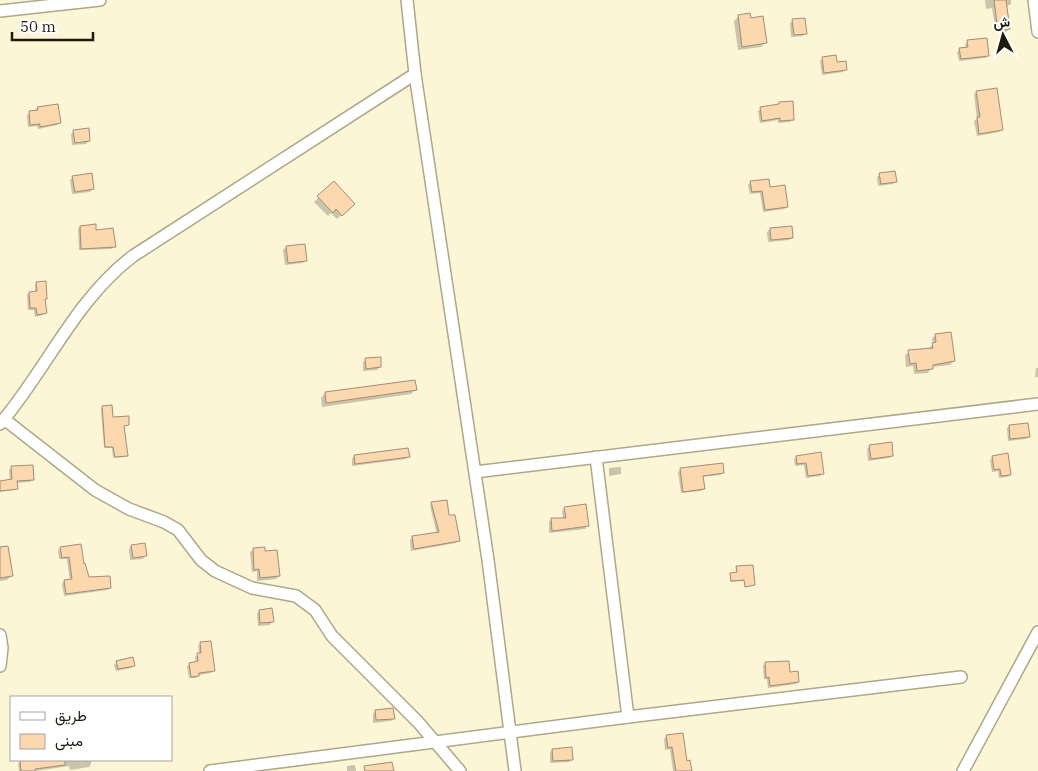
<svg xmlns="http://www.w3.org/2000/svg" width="1038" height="771" font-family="'IBM Plex Serif',Vazirmatn,serif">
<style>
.shadow{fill:#0003}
.building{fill:#fcd8af;stroke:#a28d76}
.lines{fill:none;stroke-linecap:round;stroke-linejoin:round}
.minor-casing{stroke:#aea78a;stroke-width:14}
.minor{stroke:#fff;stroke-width:11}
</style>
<rect width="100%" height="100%" fill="#fcf5d6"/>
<!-- shadow -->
<g class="shadow">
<polygon points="985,0 1011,0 1011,4 1006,7 1009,29 1006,32 996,33 992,8 986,9"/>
<polygon points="739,16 765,43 761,47 738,50 734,21"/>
<polygon points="793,20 805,34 803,36 791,37 790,23"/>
<polygon points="968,42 988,56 985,58 959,61 957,52 960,49 966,48 965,44"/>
<polygon points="822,59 836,63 846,69 843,72 822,75 820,61"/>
<polygon points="977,92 1001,130 999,132 977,136 974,121 977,119 974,94"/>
<polygon points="779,103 793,119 790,122 778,123 778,120 760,123 758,111 761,108 776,106"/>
<polygon points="38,108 60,122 57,125 38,129 37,126 28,127 27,115"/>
<polygon points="74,131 89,141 86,144 72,145 71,134"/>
<polygon points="880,175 895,182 893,184 878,186 877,177"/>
<polygon points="73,177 93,189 90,192 72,194 70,180"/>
<polygon points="751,182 768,188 787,207 784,209 763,212 760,193 750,194 748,185"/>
<polygon points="334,183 353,204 337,219 331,213 328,216 314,202"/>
<polygon points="80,227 95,232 114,246 112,249 79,250 78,229"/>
<polygon points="770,229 792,238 789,240 768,242 767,232"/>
<polygon points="304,245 305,260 303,263 285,265 283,250 286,247"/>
<polygon points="37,283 46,298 44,300 46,313 43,315 35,317 34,310 28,310 27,295 29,293 35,293 35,285"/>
<polygon points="936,335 954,361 950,365 932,367 928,373 914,374 913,366 906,367 905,355 909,352 929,350 929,348 933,344 932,338"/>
<polygon points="366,360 380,367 377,370 363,371 363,362"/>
<polygon points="1036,368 1038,368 1038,377 1035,377"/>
<polygon points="415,390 411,394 322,407 321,398 325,393"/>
<polygon points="103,407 112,419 128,425 123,427 127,455 125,457 113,458 112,448 104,448 101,409"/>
<polygon points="1010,426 1028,437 1026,439 1008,441 1007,428"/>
<polygon points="870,446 892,456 889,458 868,461 867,449"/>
<polygon points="354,456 408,457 406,459 352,466 352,459"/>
<polygon points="797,457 822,473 820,476 806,478 804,465 795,466 794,459"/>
<polygon points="993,457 1010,475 1007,477 999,478 998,471 992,472 990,460"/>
<polygon points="621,467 621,474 609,476 609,468"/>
<polygon points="12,468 32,480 30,482 16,483 16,488 14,490 0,492 0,482 10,481 9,470"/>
<polygon points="681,469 723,473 720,475 702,477 704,488 701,491 681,493 678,472"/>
<polygon points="432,503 458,540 456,543 411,551 410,540 412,537 437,534 430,506"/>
<polygon points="565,508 587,526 585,529 549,533 549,522 551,520 563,519 562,511"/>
<polygon points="131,546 145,556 143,559 130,560 129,549"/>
<polygon points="0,548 11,576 7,580 0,581"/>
<polygon points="61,548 82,565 88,579 110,588 107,590 64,596 62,584 64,581 70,581 67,559 59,559 58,550"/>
<polygon points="253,550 279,576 276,579 257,581 257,571 252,572 250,552"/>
<polygon points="737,567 753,585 752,586 745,587 744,581 730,582 730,575 736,574"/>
<polygon points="259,611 272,622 270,625 258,626 257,614"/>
<polygon points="200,644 214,671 211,673 199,675 196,678 189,678 187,666 190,664 196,663 195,657 199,654 198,646"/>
<polygon points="117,662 134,665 131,668 116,671 114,665"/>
<polygon points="765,664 789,673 798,682 796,684 768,688 767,679 764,679 763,666"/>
<polygon points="375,711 394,718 391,721 373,723 373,714"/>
<polygon points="666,737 690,771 673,771 670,749 665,750 664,739"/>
<polygon points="552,750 572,759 569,762 550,763 550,753"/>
<polygon points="30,760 91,760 91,764 89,767 70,770 69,766 35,771 19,771 18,764 20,761"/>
<polygon points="355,765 356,771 347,771 347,766"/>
</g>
<!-- building -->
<g class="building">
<polygon points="994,0 1006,0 1010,29 998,31"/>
<polygon points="750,13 751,18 763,16 767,43 742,47 738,15"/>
<polygon points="805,18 807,34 794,35 792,19"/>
<polygon points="987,38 989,56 961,59 959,48 968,47 967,40"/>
<polygon points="836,55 837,62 846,61 847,70 824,73 822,57"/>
<polygon points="997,88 1003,130 979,134 977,117 980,117 976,91"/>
<polygon points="793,101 794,120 780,121 780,118 762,121 760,107 779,104 779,102"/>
<polygon points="58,104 61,123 40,127 40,124 30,125 29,111 38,110 37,107"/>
<polygon points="89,128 90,141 75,143 73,130"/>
<polygon points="895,171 897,182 881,184 879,173"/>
<polygon points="92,173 94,189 75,192 72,176"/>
<polygon points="769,179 770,187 785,185 788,207 765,210 762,191 752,192 750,181"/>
<polygon points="334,181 355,204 342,216 336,209 333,213 317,196"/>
<polygon points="96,224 96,230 113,228 116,247 81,249 80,226"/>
<polygon points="792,226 793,238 771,240 770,228"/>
<polygon points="305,244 307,261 288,263 286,246"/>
<polygon points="46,281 47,299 45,299 47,313 37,315 36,308 30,308 29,292 37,291 36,282"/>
<polygon points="951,332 955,361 933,365 933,369 917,371 916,363 910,364 908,350 933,348 932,343 936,342 935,334"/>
<polygon points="381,357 381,367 366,369 365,358"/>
<polygon points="415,380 417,390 326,403 325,392"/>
<polygon points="112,405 113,417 129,416 129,425 124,426 128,456 115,457 113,447 105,447 102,406"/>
<polygon points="1028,423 1030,437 1010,439 1009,425"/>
<polygon points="892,442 893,456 871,459 869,445"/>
<polygon points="408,448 410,457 355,464 354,455"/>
<polygon points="821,452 824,474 808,476 806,463 797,464 796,456"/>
<polygon points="1008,453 1011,475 1001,476 1000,469 994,470 992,456"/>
<polygon points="723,463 724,473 703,476 705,489 683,492 680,468"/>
<polygon points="33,465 34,480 17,481 18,489 0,491 0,481 12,479 11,466"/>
<polygon points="447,500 449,515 455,515 460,541 414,549 412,536 439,532 431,502"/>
<polygon points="586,504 589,526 552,531 551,518 566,518 564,507"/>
<polygon points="145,543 147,556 133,558 131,545"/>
<polygon points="81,544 84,564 85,563 89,577 110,576 111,588 66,594 64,580 72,579 69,557 62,558 60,547"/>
<polygon points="8,546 13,576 0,578 0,547"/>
<polygon points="265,547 265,551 277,550 280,576 260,578 259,569 254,570 253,548"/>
<polygon points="753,565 755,585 745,587 744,580 731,581 730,573 737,572 736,566"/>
<polygon points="272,608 274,622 260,623 259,610"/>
<polygon points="211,641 215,671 199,673 199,676 191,677 189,663 198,661 197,653 201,653 200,642"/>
<polygon points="133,657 135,666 118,669 116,661"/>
<polygon points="789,661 790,672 798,671 799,682 770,686 769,677 766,678 765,662"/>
<polygon points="393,708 395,719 376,720 375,710"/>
<polygon points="683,733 687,761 690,760 692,771 676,771 672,747 668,748 666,735"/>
<polygon points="572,747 573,760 553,761 552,749"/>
<polygon points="20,760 65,760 65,765 35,769 35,771 21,771"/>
<polygon points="392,762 394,771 365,771 364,766"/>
</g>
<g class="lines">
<!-- minor casing -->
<g class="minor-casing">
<g id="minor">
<polyline points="407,0 415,74 488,560 515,771"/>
<polyline points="1034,0 1038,32"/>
<polyline points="0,11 100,0"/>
<polyline points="4,419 95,490 129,509 164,522 178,530 201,560 215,571 252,588 296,596 315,610 332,636 418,722 460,771"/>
<path d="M0 424C47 369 75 300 133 256L415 74"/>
<polyline points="596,457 628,717"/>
<polyline points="475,472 1038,404"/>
<polyline points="0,635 2,648 0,666"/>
<polyline points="210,771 628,717 961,677"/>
<polyline points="963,771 1038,632"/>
</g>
</g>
<!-- minor -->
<use href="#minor" class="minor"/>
</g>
<!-- legend -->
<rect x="10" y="696" width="162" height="65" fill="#ffffff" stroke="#a5a39f"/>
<rect x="20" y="712" width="25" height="8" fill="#ffffff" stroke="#a5a39f"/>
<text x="55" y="721" font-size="15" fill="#1d1a0f">طريق</text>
<rect x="20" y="734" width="25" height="15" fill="#fcd8af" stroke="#a5a39f"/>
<text x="55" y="746" font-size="15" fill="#1d1a0f">مبنى</text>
<!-- north arrow -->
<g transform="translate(1003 35) rotate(354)" stroke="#ffffff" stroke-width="4" paint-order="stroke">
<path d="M0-4L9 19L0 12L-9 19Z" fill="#1d1a0f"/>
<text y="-8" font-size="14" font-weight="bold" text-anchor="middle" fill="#1d1a0f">ش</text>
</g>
<!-- scale -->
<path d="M12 32v8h81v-8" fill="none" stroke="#1d1a0f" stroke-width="2.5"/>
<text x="20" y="32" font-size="15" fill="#1d1a0f" stroke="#ffffff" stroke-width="4" paint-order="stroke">50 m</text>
</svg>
